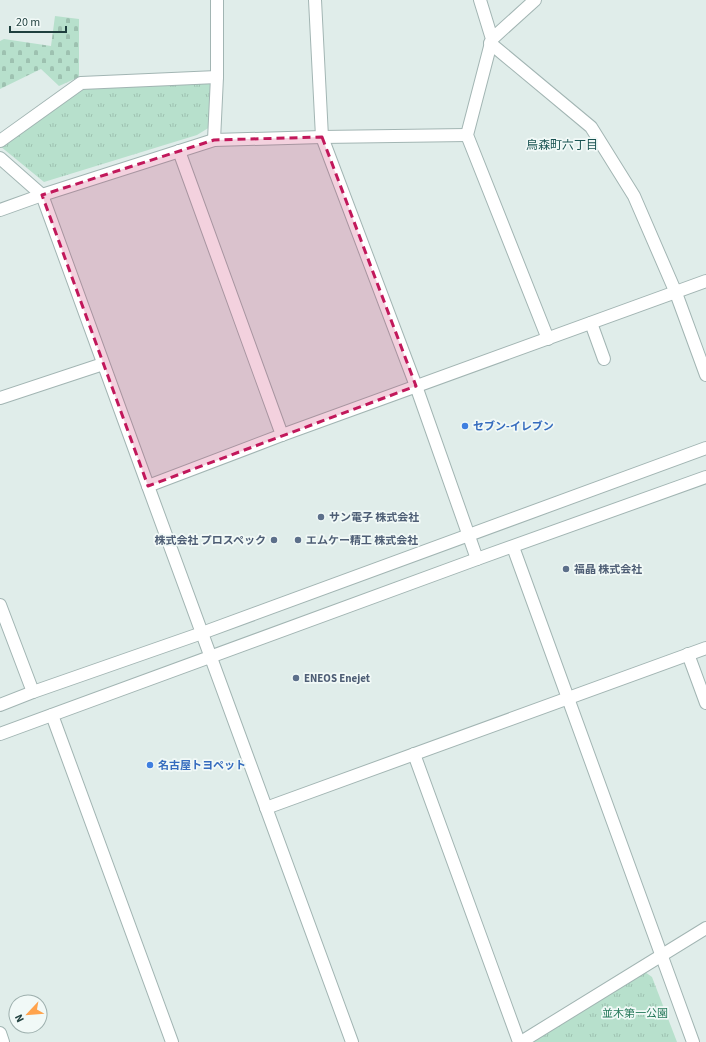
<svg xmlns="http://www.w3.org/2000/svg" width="706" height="1042" font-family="'Source Sans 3','Noto Sans JP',sans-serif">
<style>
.cemetery{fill:url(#cemetery-stones)}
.park{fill:url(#park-tufts)}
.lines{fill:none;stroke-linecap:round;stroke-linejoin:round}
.minor-casing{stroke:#a2b5b3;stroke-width:14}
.minor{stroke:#fff;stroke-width:12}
.marked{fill:#c2185b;fill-opacity:0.2;stroke:#c2185b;stroke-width:3;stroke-dasharray:8 5;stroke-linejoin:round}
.shop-dot{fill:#3f7fe0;stroke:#f1f9f7;stroke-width:1.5}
.service-dot{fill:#5c6f8a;stroke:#f1f9f7;stroke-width:1.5}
.labels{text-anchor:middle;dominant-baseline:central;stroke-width:3.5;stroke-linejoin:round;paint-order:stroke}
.shop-label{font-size:11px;font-weight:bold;fill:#366cbe;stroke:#f1f9f7;text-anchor:start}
.service-label{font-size:11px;font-weight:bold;fill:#4e5e75;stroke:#f1f9f7;text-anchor:start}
.park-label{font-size:11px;fill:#26795a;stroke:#f1f9f7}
.neighbourhood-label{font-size:12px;fill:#195352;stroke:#f1f9f7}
</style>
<defs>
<pattern id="cemetery-stones" width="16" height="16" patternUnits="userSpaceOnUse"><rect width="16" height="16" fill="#b7e0cc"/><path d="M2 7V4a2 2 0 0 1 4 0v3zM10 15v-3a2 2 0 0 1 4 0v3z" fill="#9dc1b0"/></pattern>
<pattern id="park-tufts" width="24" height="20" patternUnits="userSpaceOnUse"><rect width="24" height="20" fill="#b7e0cc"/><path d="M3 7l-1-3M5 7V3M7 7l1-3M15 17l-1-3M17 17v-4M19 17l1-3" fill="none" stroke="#9dc1b0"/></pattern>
</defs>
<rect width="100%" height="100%" fill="#e0edea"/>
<!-- cemetery -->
<polygon class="cemetery" points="55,16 79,19 79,77 59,86 41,69 0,89 0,41 4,39 51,46"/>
<!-- park -->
<g class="park">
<polygon points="212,83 210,127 197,135 44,182 0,146 84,88"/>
<polygon points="645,972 652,977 677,1042 532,1042"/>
</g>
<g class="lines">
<!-- minor casing -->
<g class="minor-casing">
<g id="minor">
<polyline points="315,0 322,137 416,386 477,559"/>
<polyline points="480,0 492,39"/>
<polyline points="535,0 492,39 467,135 548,339"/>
<polyline points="490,43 591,127 634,196 676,293 706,375"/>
<polyline points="214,140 217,77 217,0"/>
<polyline points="0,141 81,83 217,77"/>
<polyline points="179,151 282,435"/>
<polyline points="0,158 42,195 148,486 352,1042"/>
<polyline points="0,210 42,195 214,140 322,137 467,135"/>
<polyline points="591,323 604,359"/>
<polyline points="0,398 103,364"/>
<polyline points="148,486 282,435 706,281"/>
<polyline points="513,547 693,1042"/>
<polyline points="0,605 33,692"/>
<polyline points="688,654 706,703"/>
<polyline points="0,705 33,692 202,633 706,448"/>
<polyline points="52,715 172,1042"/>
<polyline points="0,734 477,559 706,477"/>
<polyline points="414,754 519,1042"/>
<polyline points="266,808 706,648"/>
<polyline points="0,1033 3,1042"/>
<polyline points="521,1042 706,928"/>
</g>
</g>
<!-- minor -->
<use href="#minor" class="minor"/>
</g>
<!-- marked area -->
<path class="marked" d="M322 137 416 386 148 486 42 195 214 140Z"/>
<!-- markers -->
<g class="shop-dot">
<circle cx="465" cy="426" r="4"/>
<circle cx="150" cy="765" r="4"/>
</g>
<g class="service-dot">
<circle cx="321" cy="517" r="4"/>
<circle cx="274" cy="540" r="4"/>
<circle cx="298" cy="540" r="4"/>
<circle cx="566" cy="569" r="4"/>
<circle cx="296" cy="678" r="4"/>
</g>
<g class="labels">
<!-- shop labels -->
<g class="shop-label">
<text x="473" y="426">セブン-イレブン</text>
<text x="158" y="765">名古屋トヨペット</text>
</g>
<!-- service labels -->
<g class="service-label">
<text x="329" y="517">サン電子 株式会社</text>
<text x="266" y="540" text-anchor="end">株式会社 プロスペック</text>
<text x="306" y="540">エムケー精工 株式会社</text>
<text x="574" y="569">福晶 株式会社</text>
<text x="304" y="678">ENEOS Enejet</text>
</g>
<!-- park labels -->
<g class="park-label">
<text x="635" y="1013">並木第一公園</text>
</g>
<!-- neighbourhood labels -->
<g class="neighbourhood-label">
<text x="562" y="145">烏森町六丁目</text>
</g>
</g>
<!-- north arrow -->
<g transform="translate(28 1014) rotate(244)"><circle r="19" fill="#f1f9f7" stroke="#9dafad"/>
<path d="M0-3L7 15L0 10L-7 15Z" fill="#ffa34c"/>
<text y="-6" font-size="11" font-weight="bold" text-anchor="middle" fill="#1f3f3e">N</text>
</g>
<!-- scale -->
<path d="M10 26v6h56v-6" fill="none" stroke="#1f3f3e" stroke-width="2"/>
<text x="16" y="26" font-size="12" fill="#1f3f3e" stroke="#f1f9f7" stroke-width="3" paint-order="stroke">20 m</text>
</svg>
